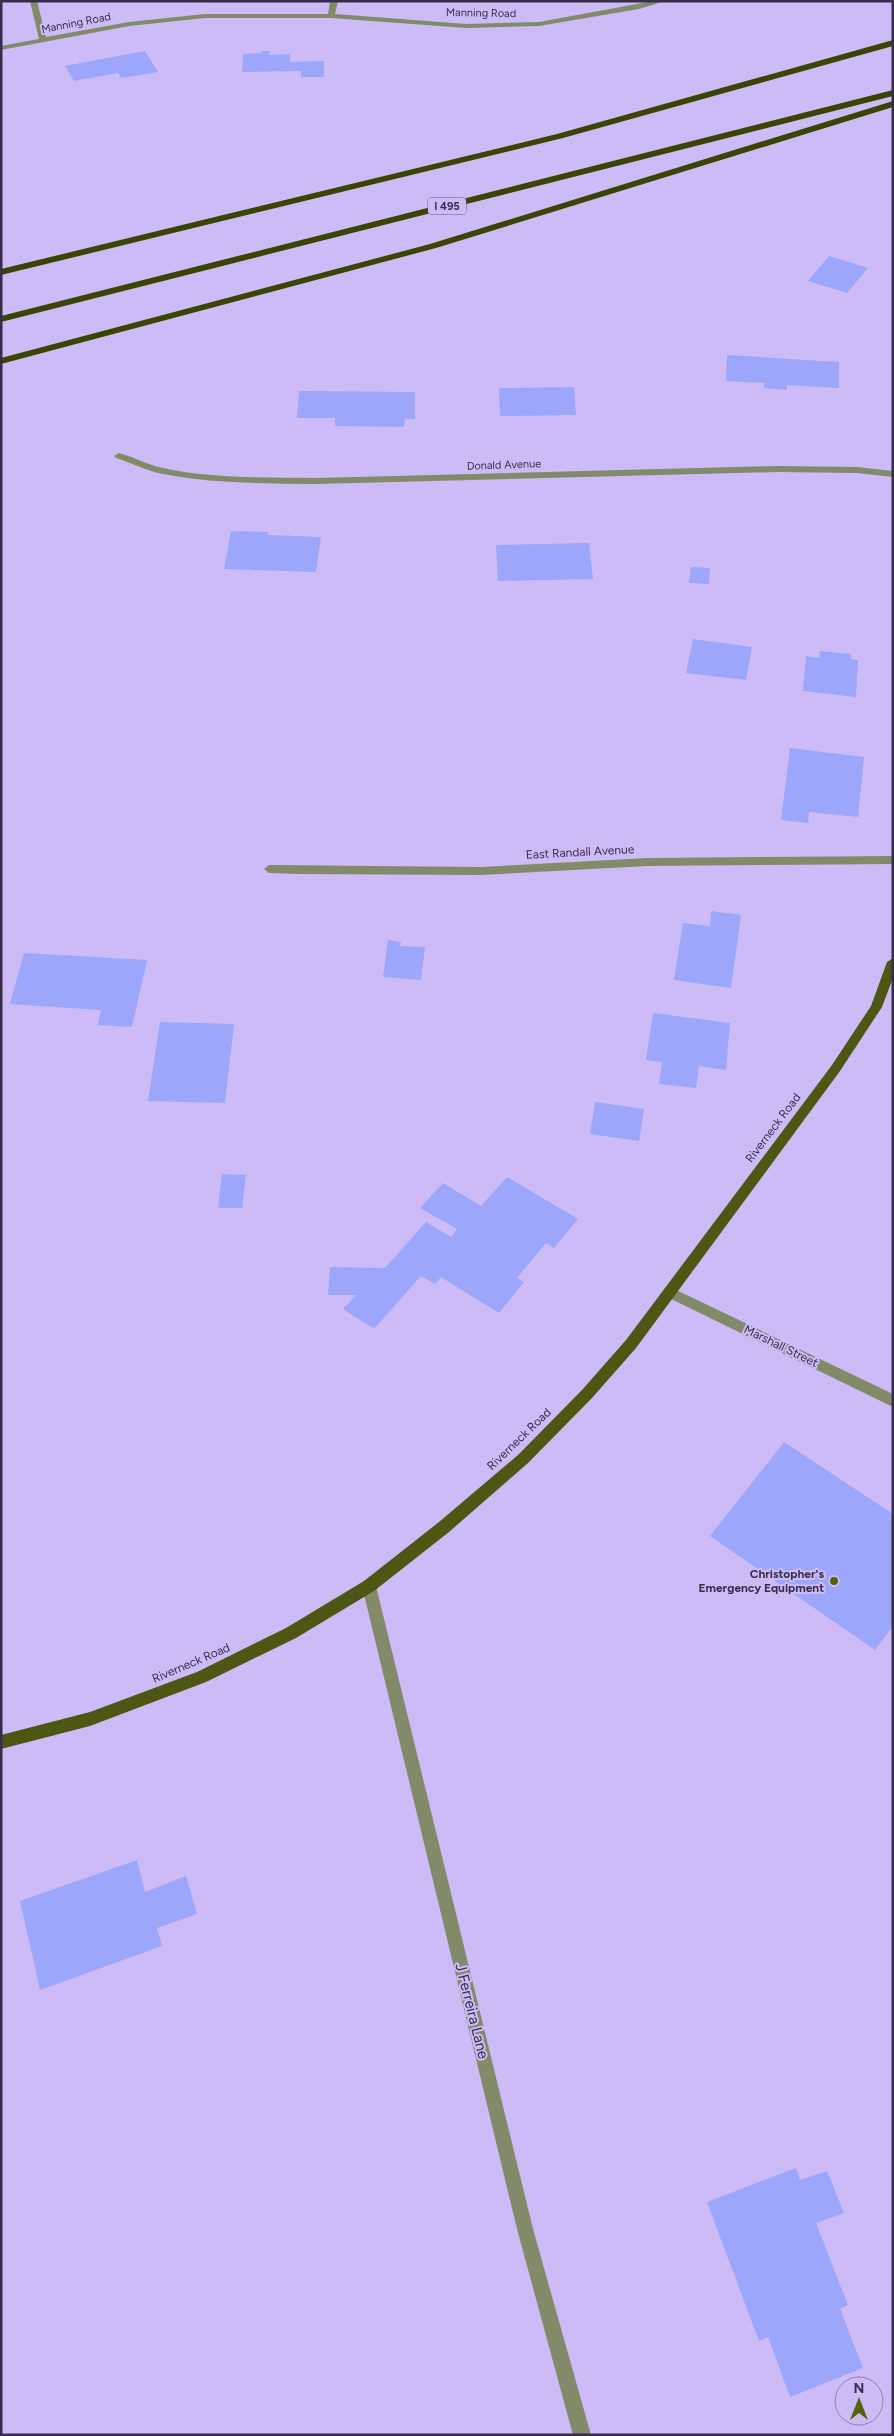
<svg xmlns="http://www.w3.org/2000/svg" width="894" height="2436" font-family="Figtree,sans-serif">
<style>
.building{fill:#9ca6fa}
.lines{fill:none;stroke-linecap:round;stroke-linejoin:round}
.minor{fill:#838a6a;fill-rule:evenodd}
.major{fill:#4d5713;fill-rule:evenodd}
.highway{fill:#3b4400;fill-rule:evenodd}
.poi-dot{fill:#576202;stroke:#ccbbf7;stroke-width:2}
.labels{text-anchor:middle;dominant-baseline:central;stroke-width:4;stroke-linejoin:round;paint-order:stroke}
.far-street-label{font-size:11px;fill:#372d4b;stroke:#ccbbf7}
.shield{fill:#ccbbf7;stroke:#64587f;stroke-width:1}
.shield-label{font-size:11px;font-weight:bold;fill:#372d4b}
.street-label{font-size:12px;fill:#372d4b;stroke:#ccbbf7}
.poi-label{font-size:12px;font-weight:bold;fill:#372d4b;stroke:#ccbbf7;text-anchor:end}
.near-street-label{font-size:15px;fill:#372d4b;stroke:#ccbbf7}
</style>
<rect width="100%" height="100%" fill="#ccbbf7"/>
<!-- building -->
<g class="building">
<polygon points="145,51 158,72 121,78 118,73 74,81 65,66"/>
<polygon points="261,51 270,51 269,55 290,54 290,62 324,61 324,77 301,77 301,71 242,72 243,54 262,53"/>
<polygon points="829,256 868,268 847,293 808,281"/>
<polygon points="727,355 839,362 839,388 787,385 787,390 764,388 764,383 726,381"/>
<polygon points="574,387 576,415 500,416 499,388"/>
<polygon points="299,391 415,392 415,419 405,419 404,427 335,426 335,418 297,418"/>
<polygon points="231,531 268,532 268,535 321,537 316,572 224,569"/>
<polygon points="589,543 593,579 498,581 496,545"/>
<polygon points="691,567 710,568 709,584 689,583"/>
<polygon points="693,639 752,647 746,680 686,673"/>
<polygon points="820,651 851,654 851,659 858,660 856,697 803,691 806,656 819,658"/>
<polygon points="790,748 864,757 858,817 809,812 808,823 781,820"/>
<polygon points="711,911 741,915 731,988 674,980 683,923 710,926"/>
<polygon points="388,940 401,942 400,946 425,947 421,980 383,977"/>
<polygon points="24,953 147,960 132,1027 98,1025 101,1010 10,1004"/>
<polygon points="653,1013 730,1023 726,1070 699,1066 696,1088 659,1084 662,1062 646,1060"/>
<polygon points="160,1022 234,1024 225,1103 148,1101"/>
<polygon points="595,1102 644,1109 639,1141 590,1134"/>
<polygon points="222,1174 246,1175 242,1208 218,1208"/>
<polygon points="507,1177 578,1219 554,1248 546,1243 517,1278 524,1282 499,1313 441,1277 435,1284 421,1276 374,1329 343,1309 356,1295 328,1295 330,1267 385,1268 426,1222 451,1237 457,1229 420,1208 443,1183 481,1206"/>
<polygon points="784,1442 893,1514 893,1626 875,1650 710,1536"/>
<polygon points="137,1860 145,1892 186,1876 197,1914 157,1928 162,1946 40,1990 20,1901"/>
<polygon points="796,2168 800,2180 827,2171 844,2213 816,2223 848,2305 840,2309 863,2368 790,2397 768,2337 759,2341 707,2202"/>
</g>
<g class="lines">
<!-- minor -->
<g class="minor">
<polygon points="30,1 37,1 46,37 129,22 205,14 328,14 330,1 338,1 335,14 466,24 539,22 653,1 665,1 639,9 539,26 466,28 331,18 205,18 129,26 1,50 1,46 39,39"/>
<path d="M119 453C134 457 148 465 163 468 213 479 266 477 317 478L778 466 857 467 893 471V477L857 473 778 472 317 484C266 483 214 484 163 474 147 471 132 463 116 458L114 456Z"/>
<polygon points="893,856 893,864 647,866 481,875 299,874 269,873 264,869 269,865 481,867 647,858"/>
<polygon points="670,1287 893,1394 893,1407 665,1296 664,1292 665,1288"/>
<polygon points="369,1579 374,1581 376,1586 533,2229 591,2435 573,2435 517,2229 362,1586 364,1581"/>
</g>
<!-- major -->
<polygon class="major" points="893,958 893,978 882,1007 840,1071 636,1348 592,1398 528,1463 449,1532 374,1591 296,1638 206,1682 90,1726 1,1749 1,1735 90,1712 197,1672 286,1628 364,1581 439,1522 518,1455 582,1390 626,1340 665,1288 832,1065 871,1006 887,962"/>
<!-- highway -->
<g class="highway">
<polygon points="893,40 893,46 563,138 1,275 1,269 557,134"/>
<polygon points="893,90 893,96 1,322 1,316"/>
<polygon points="893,101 893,107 436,248 1,364 1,358 430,244"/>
</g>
</g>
<!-- markers -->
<circle class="poi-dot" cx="834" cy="1581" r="5"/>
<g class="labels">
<!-- far-street labels -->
<g class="far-street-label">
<text transform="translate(481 13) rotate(1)">Manning Road</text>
<text transform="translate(76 23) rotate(-11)">Manning Road</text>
<text transform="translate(504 465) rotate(-2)">Donald Avenue</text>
</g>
<!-- shield labels -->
<rect class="shield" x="428" y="197.5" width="38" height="17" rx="4"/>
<g class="shield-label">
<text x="447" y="206">I 495</text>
</g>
<!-- street labels -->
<g class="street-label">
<text transform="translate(580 852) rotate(-3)">East Randall Avenue</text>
<text transform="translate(773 1128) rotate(-53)">Riverneck Road</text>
<text transform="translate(781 1346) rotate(26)">Marshall Street</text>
<text transform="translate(519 1439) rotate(-44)">Riverneck Road</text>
<text transform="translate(191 1663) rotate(-23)">Riverneck Road</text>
</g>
<!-- poi labels -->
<g class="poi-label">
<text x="824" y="1574">Christopher's<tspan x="824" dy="14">Emergency Equipment</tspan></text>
</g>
<!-- near-street labels -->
<g class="near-street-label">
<text transform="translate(472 2011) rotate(76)">J Ferreira Lane</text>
</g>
</g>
<!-- border -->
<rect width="894" height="2436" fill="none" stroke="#372d4b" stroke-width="5"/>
<!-- north arrow -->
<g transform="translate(859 2401)"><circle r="24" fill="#ccbbf7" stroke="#9082b2"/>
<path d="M0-4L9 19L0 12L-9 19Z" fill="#576202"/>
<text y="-8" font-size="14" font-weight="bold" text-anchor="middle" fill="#372d4b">N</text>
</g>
</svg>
